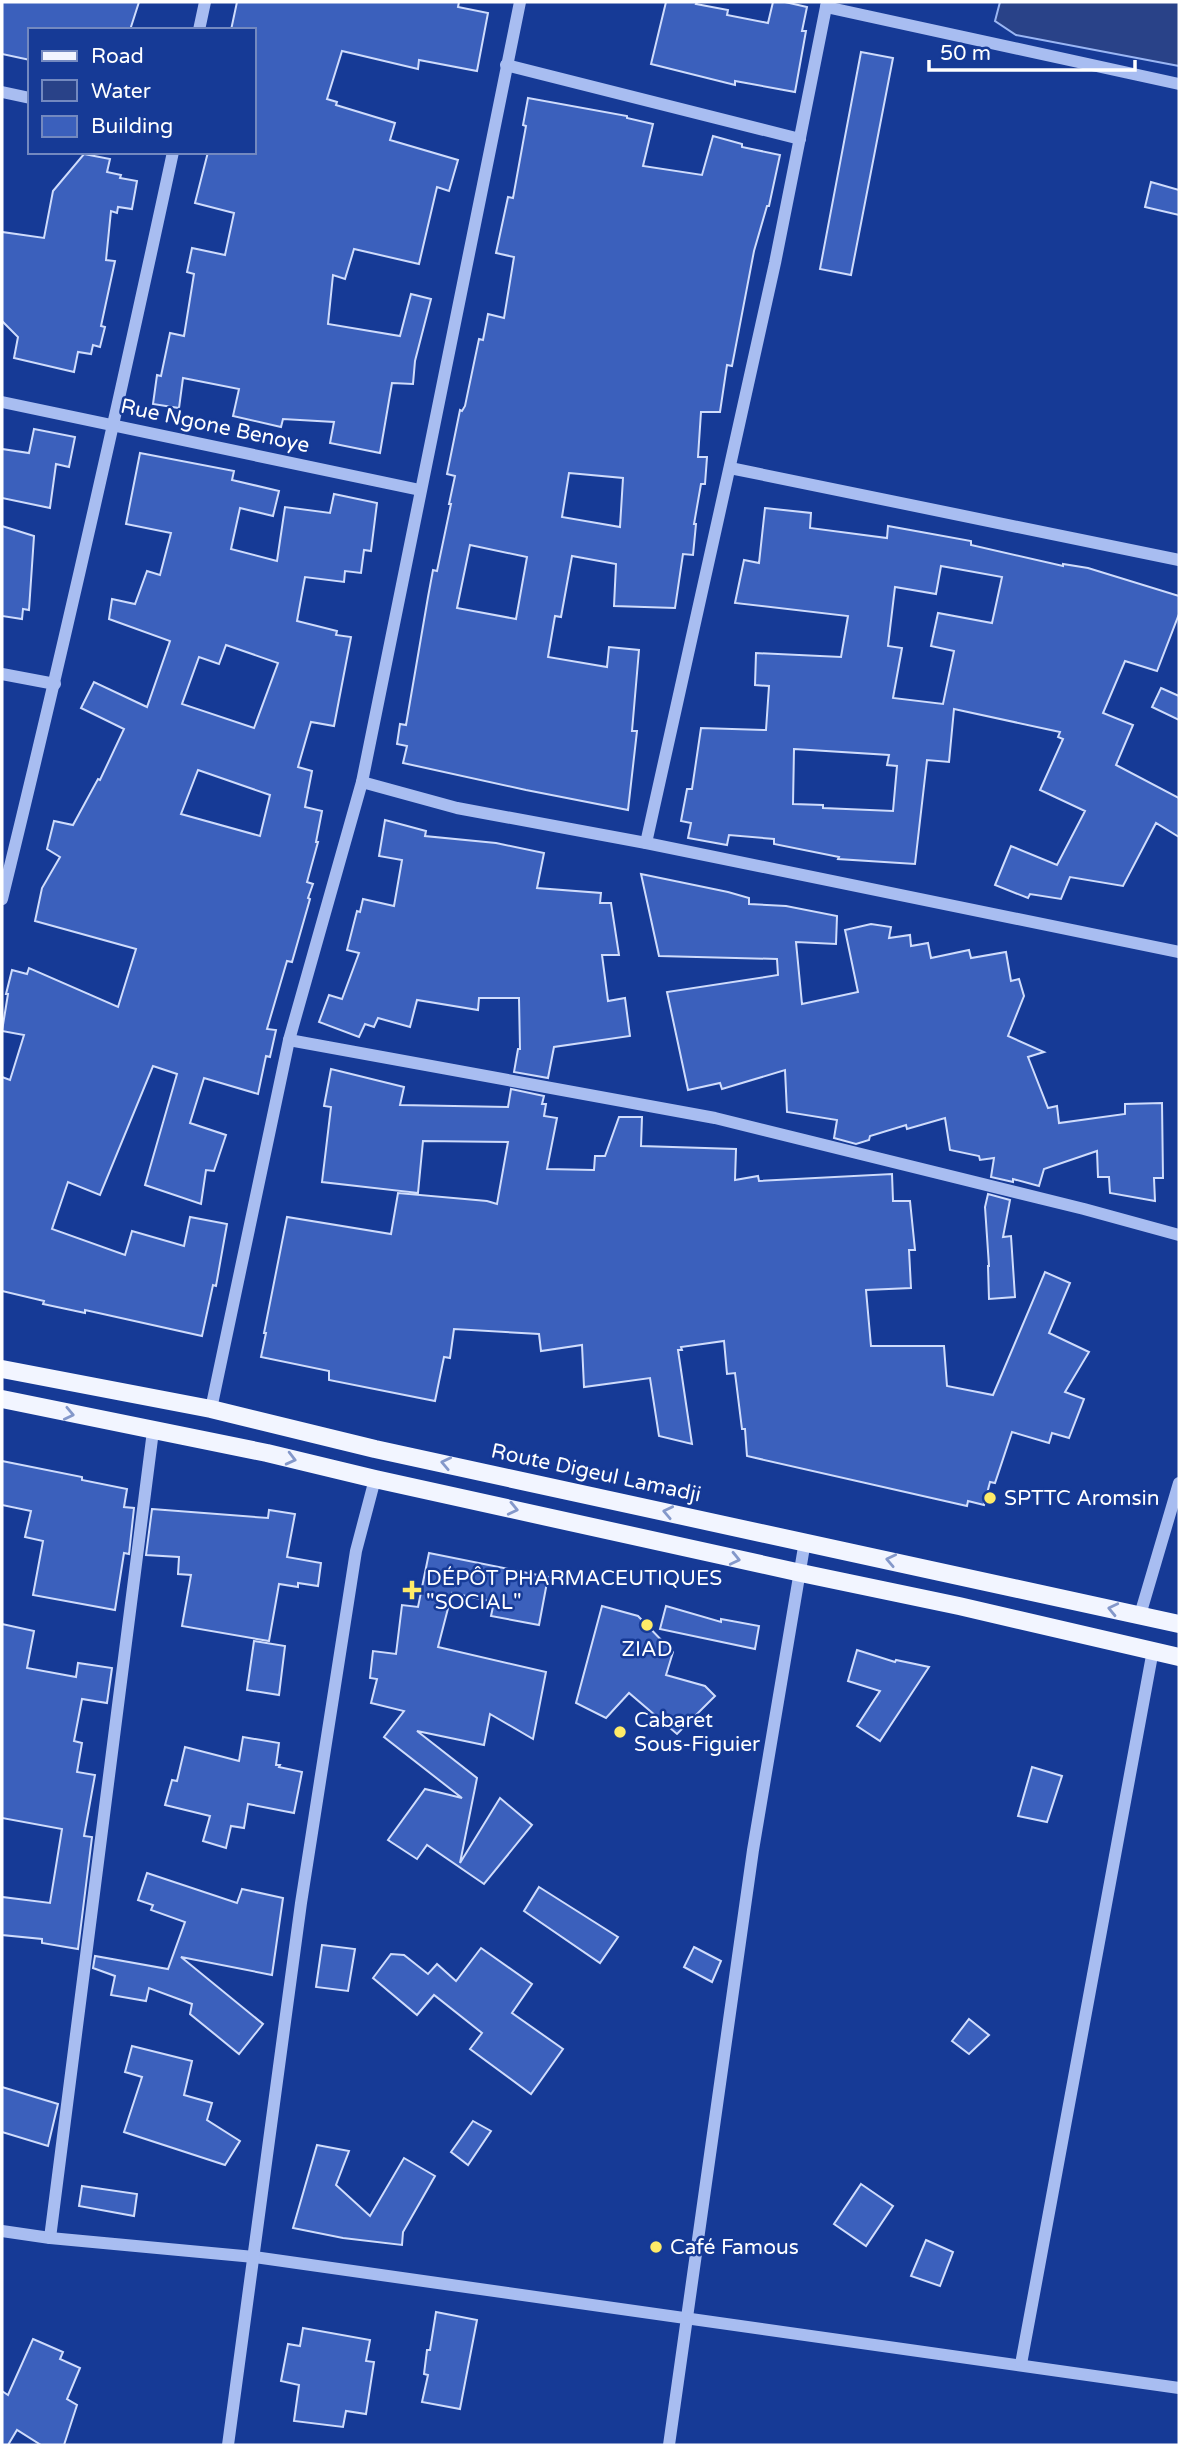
<svg xmlns="http://www.w3.org/2000/svg" width="1181" height="2447" font-family="'Varela Round',sans-serif">
<style>
.water{fill:#294288;stroke:#9ab6f4;stroke-width:2}
.building{fill:#3b60bc;stroke:#cfdcfc;stroke-width:2;fill-rule:evenodd}
.lines{fill:none;stroke-linecap:round;stroke-linejoin:round}
.minor{stroke:#a8bdf1;stroke-width:12}
.major{stroke:#f2f5ff;stroke-width:18}
.oneway{stroke:#8498ca}
.poi-dot{fill:#ffeb68;stroke:#163a96;stroke-width:2.5}
.labels{text-anchor:middle;dominant-baseline:central;stroke-width:5;stroke-linejoin:round;paint-order:stroke}
.street-label{font-size:21px;fill:#fff;stroke:#163a96}
.poi-label{font-size:21px;fill:#fff;stroke:#163a96;text-anchor:start}
</style>
<rect width="100%" height="100%" fill="#163a96"/>
<!-- water -->
<polygon class="water" points="1000,2 1179,2 1179,66 1016,35 995,21"/>
<!-- building -->
<g class="building">
<polygon points="2,2 139,2 130,30 30,30 30,60 2,54"/>
<polygon points="237,2 459,2 458,7 488,13 477,71 419,60 418,69 342,51 327,99 337,102 336,105 395,123 390,140 458,160 449,191 437,187 419,264 354,249 345,279 333,275 328,324 400,336 411,294 431,299 415,361 413,384 392,383 380,453 330,443 334,422 283,419 281,427 233,416 239,389 183,378 179,408 153,404 157,375 161,376 170,333 184,336 194,274 187,272 192,248 225,255 234,213 195,203 208,152 254,152 254,30 231,30"/>
<polygon points="666,2 697,2 696,4 728,10 727,15 768,23 773,2 785,2 807,7 802,31 806,31 795,92 735,81 735,85 651,64"/>
<polygon points="861,52 893,58 851,275 820,269"/>
<path d="M528 98 627 116V118L653 124 643 166 702 175 713 136 742 144V147L780 155 769 206H767L754 251 732 366 727 365 720 412H701L698 457H707L705 484H701L694 524H696L693 555 683 554 675 608 614 606 616 564 572 556 561 617 555 616 548 657 607 667 609 647 639 650 632 731H637L628 810 526 790 403 763 407 746 397 744 400 724 406 725 428 597 433 570 437 571 451 504H449L455 476 447 474 460 410 462 411 465 406 479 339 483 340 488 314 504 318 514 257 496 253 508 197 513 198 526 126 523 125ZM569 473 623 478 620 527 562 517ZM470 545 527 557 516 619 457 608Z"/>
<polygon points="84,154 110,159 107,172 121,175 120,178 137,181 132,209 118,207 117,213 111,211 106,260 115,261 101,326 105,327 100,347 93,345 91,354 78,352 74,372 14,358 18,337 2,321 2,232 44,238 53,191"/>
<polygon points="1151,182 1179,190 1179,215 1145,207"/>
<polygon points="34,429 75,437 69,467 56,464 50,508 2,498 2,449 29,453"/>
<path d="M140 453 234 471 232 480 279 491 273 516 240 508 231 549 277 561 285 507 330 513 334 494 377 503 371 551 364 550 361 573 345 571 344 582 305 577 297 621 337 631 336 635 351 637 334 726 311 722 298 767 312 771 305 807 322 811 316 842H318L307 882 313 884 308 898 310 899 292 962 287 961 267 1029 276 1030 270 1057 266 1056 258 1094 204 1078 190 1123 226 1135 214 1171 206 1170 201 1204 145 1185 177 1074 153 1066 100 1195 68 1182 52 1229 125 1255 132 1231 184 1246 190 1217 227 1224 216 1286 213 1285 202 1336 85 1310V1313L43 1304 44 1301 2 1291V1077L10 1080 24 1035 2 1031 8 994H6L12 970 27 974 29 968 118 1007 136 949 35 921 42 888 60 857 47 849 54 821 73 825 98 779 100 780 124 729 81 708 94 682 147 707 170 641 109 619 112 599 135 604 147 571 160 575 171 533 126 524ZM226 645 278 663 254 728 182 704 199 657 219 664ZM198 770 270 795 260 836 181 814Z"/>
<path d="M765 508 811 513 810 528 887 538 888 526 971 541V545L1063 566V564L1088 568 1179 596V614L1157 671 1125 661 1103 713 1133 725 1116 765 1179 798V837L1156 823 1123 886 1070 877 1061 899 1030 894 1028 898 995 885 1011 846 1057 865 1085 811 1040 790 1063 739 1058 737 1060 732 954 709 949 762 927 760 915 864 838 859 839 857 774 844V839L729 835 727 845 688 838 691 823 681 821 687 789H692L701 728 766 730 769 686 755 685 756 653 841 657 848 616 735 603 744 560 759 563ZM941 566 1002 577 992 623 938 613 931 646 954 651 943 704 893 698 902 648 888 646 895 587 936 594ZM794 749 889 755 887 765 897 766 893 811 823 808V805L793 804Z"/>
<polygon points="2,526 34,536 29,610 23,609 22,619 2,616"/>
<polygon points="1161,688 1179,696 1179,720 1152,707"/>
<polygon points="385,820 426,831 425,836 496,843 544,853 537,888 601,893 600,903 611,903 619,955 602,955 608,1001 625,998 630,1036 554,1047 548,1078 514,1072 518,1049 520,1049 519,998 479,998 478,1010 417,1000 410,1027 378,1018 374,1027 365,1024 359,1037 319,1022 329,995 342,999 359,953 347,950 357,911 360,912 363,899 394,906 402,860 379,856"/>
<polygon points="641,874 728,892 749,898 749,904 786,906 837,916 836,944 796,942 802,1004 858,992 845,930 871,924 891,927 889,938 910,935 911,946 928,943 931,958 969,950 971,958 1006,952 1011,981 1019,979 1024,996 1008,1036 1044,1052 1028,1057 1048,1108 1057,1106 1059,1123 1125,1114 1125,1104 1162,1103 1163,1178 1154,1178 1155,1201 1110,1193 1109,1177 1098,1177 1097,1151 1044,1169 1039,1186 1013,1179 1013,1182 991,1177 994,1158 980,1160 979,1156 950,1150 945,1118 907,1129 906,1125 870,1136 869,1140 856,1144 834,1138 837,1120 787,1112 785,1070 722,1089 720,1083 688,1090 667,992 778,975 777,959 659,956"/>
<polygon points="331,1069 404,1087 400,1105 508,1107 511,1089 544,1096 542,1104 546,1104 544,1116 557,1118 547,1169 594,1170 595,1156 605,1156 619,1117 642,1117 641,1146 736,1149 735,1180 758,1176 759,1181 892,1174 893,1201 910,1201 915,1250 909,1250 911,1288 866,1290 871,1346 944,1346 947,1386 993,1395 1045,1272 1070,1283 1049,1333 1089,1352 1065,1392 1084,1399 1069,1438 1052,1433 1049,1443 1012,1432 995,1483 990,1482 984,1505 968,1501 967,1506 747,1456 745,1429 742,1429 735,1373 727,1374 724,1341 681,1347 682,1350 678,1350 692,1444 659,1436 650,1378 584,1387 582,1345 541,1351 539,1334 454,1329 450,1358 444,1357 435,1401 329,1380 329,1371 261,1357 266,1333 264,1333 287,1217 391,1234 398,1193 487,1201 497,1204 508,1142 423,1141 418,1193 322,1182 331,1107 324,1106"/>
<polygon points="988,1194 1010,1200 1003,1237 1011,1236 1015,1297 989,1299 988,1266 989,1266 985,1207"/>
<polygon points="2,1461 82,1477 82,1480 127,1489 124,1507 134,1508 129,1554 124,1553 115,1610 33,1595 43,1541 25,1537 31,1511 2,1505"/>
<polygon points="152,1509 268,1518 269,1510 295,1514 287,1557 321,1563 318,1586 298,1583 298,1587 279,1584 269,1641 182,1626 191,1575 178,1574 179,1557 146,1555"/>
<polygon points="429,1553 548,1577 539,1625 491,1616 494,1602 452,1593 438,1647 546,1672 533,1739 490,1714 484,1745 417,1731 477,1778 460,1863 500,1798 532,1825 484,1884 427,1845 417,1859 388,1840 425,1789 462,1798 384,1737 404,1711 371,1703 377,1679 370,1678 373,1651 396,1654 402,1605 418,1607"/>
<polygon points="602,1606 638,1616 673,1652 666,1675 705,1686 715,1696 677,1734 629,1693 606,1718 576,1703"/>
<polygon points="666,1606 721,1622 721,1619 759,1626 755,1649 660,1629"/>
<polygon points="2,1624 34,1631 27,1668 76,1677 78,1663 112,1668 107,1703 82,1699 74,1741 82,1743 77,1772 95,1775 84,1836 92,1837 78,1949 42,1943 42,1939 2,1935 2,1897 50,1903 62,1829 2,1818"/>
<polygon points="254,1641 285,1646 279,1695 247,1690"/>
<polygon points="857,1650 895,1662 896,1660 929,1667 880,1741 857,1726 880,1691 848,1681"/>
<polygon points="243,1737 279,1743 276,1765 280,1765 279,1767 302,1772 294,1813 248,1804 244,1828 231,1826 226,1848 203,1841 210,1816 165,1805 172,1780 177,1781 185,1747 239,1761"/>
<polygon points="1032,1767 1062,1776 1047,1822 1018,1816"/>
<polygon points="147,1873 237,1903 242,1889 283,1898 272,1975 181,1957 263,2024 239,2054 190,2014 192,2004 149,1988 146,2001 111,1995 115,1976 93,1968 95,1956 168,1969 185,1922 151,1910 153,1905 138,1900"/>
<polygon points="539,1887 618,1937 600,1963 524,1911"/>
<polygon points="322,1945 355,1949 348,1991 316,1987"/>
<polygon points="694,1947 721,1961 712,1982 684,1967"/>
<polygon points="481,1948 532,1984 512,2013 563,2049 531,2094 470,2049 482,2033 434,1995 417,2015 373,1978 391,1954 404,1955 428,1974 437,1964 456,1981"/>
<polygon points="969,2019 989,2035 969,2054 952,2041"/>
<polygon points="132,2046 192,2061 184,2095 212,2103 207,2120 240,2141 225,2165 124,2132 142,2077 125,2072"/>
<polygon points="2,2087 58,2104 48,2146 2,2132"/>
<polygon points="473,2121 491,2131 468,2165 451,2152"/>
<polygon points="317,2145 349,2151 336,2185 370,2216 404,2158 435,2176 403,2232 402,2245 343,2238 293,2228"/>
<polygon points="861,2184 893,2206 866,2246 834,2224"/>
<polygon points="82,2186 137,2194 134,2216 79,2206"/>
<polygon points="926,2240 953,2252 940,2286 911,2276"/>
<polygon points="436,2312 477,2320 460,2409 422,2402 428,2375 424,2374 427,2350 430,2350"/>
<polygon points="303,2328 370,2340 366,2361 374,2362 366,2414 346,2411 343,2427 294,2421 299,2385 281,2381 288,2344 300,2346"/>
<polygon points="33,2339 63,2352 60,2359 80,2368 67,2399 77,2405 64,2445 41,2445 17,2430 8,2445 2,2445 2,2391 8,2395"/>
</g>
<g class="lines">
<!-- minor -->
<g class="minor">
<polyline points="826,7 1179,84"/>
<polyline points="199,30 205,2"/>
<polyline points="506,65 800,139"/>
<polyline points="2,92 30,98"/>
<polyline points="2,402 420,490"/>
<polyline points="730,468 1179,560"/>
<polyline points="2,674 55,684"/>
<polyline points="362,782 457,808 646,843 1179,952"/>
<polyline points="646,843 775,263 827,2"/>
<path d="M2 899C63 651 119 402 173 152"/>
<polyline points="289,1040 715,1118 1084,1209 1179,1235"/>
<polyline points="211,1409 289,1040 362,782 520,2"/>
<polyline points="1140,1615 1179,1483"/>
<polyline points="2,2231 50,2238 254,2257 1179,2388"/>
<polyline points="50,2238 153,1431"/>
<polyline points="1021,2364 1153,1650"/>
<polyline points="228,2445 301,1903 356,1551 375,1479"/>
<polyline points="669,2445 753,1850 805,1541"/>
</g>
<!-- major -->
<g class="major">
<polyline points="2,1369 211,1409 375,1449 1179,1624"/>
<polyline points="2,1399 267,1453 375,1479 801,1573 959,1606 1179,1657"/>
</g>
</g>
<!-- one-way arrows -->
<defs><path id="oneway-chevron" d="M-2-3.5L2.5 0L-2 3.5" fill="none" stroke-width="1.6" stroke-linecap="round" stroke-linejoin="round" transform="scale(1.75)"/></defs>
<g class="oneway">
<use href="#oneway-chevron" transform="translate(69 1414) rotate(12)"/>
<use href="#oneway-chevron" transform="translate(291 1459) rotate(14)"/>
<use href="#oneway-chevron" transform="translate(446 1463) rotate(-168)"/>
<use href="#oneway-chevron" transform="translate(513 1509) rotate(13)"/>
<use href="#oneway-chevron" transform="translate(668 1512) rotate(-168)"/>
<use href="#oneway-chevron" transform="translate(735 1559) rotate(13)"/>
<use href="#oneway-chevron" transform="translate(891 1560) rotate(-168)"/>
<use href="#oneway-chevron" transform="translate(1113 1609) rotate(-167)"/>
</g>
<!-- markers -->
<g class="poi-dot">
<circle cx="990" cy="1498" r="7"/>
<path d="M408.5 1579.5h7v7h7v7h-7v7h-7v-7h-7v-7h7z"/>
<circle cx="647" cy="1625" r="7"/>
<circle cx="620" cy="1732" r="7"/>
<circle cx="656" cy="2247" r="7"/>
</g>
<g class="labels">
<!-- street labels -->
<g class="street-label">
<text transform="translate(215 426) rotate(12)">Rue Ngone Benoye</text>
<text transform="translate(596 1473) rotate(12)">Route Digeul Lamadji</text>
</g>
<!-- poi labels -->
<g class="poi-label">
<text x="1004" y="1498">SPTTC Aromsin</text>
<text x="426" y="1578">DÉPÔT PHARMACEUTIQUES<tspan x="426" dy="24">"SOCIAL"</tspan></text>
<text x="647" y="1649" text-anchor="middle">ZIAD</text>
<text x="634" y="1720">Cabaret<tspan x="634" dy="24">Sous-Figuier</tspan></text>
<text x="670" y="2247">Café Famous</text>
</g>
</g>
<!-- border -->
<rect width="1181" height="2447" fill="none" stroke="#ffffff" stroke-width="7"/>
<!-- legend -->
<rect x="28" y="28" width="228" height="126" fill="#163a96" stroke="#7389c0" stroke-width="2"/>
<rect x="42" y="51" width="35" height="10" fill="#f2f5ff" stroke="#7389c0" stroke-width="2"/>
<text x="91" y="63" font-size="21" fill="#ffffff">Road</text>
<rect x="42" y="80" width="35" height="21" fill="#294288" stroke="#7389c0" stroke-width="2"/>
<text x="91" y="98" font-size="21" fill="#ffffff">Water</text>
<rect x="42" y="116" width="35" height="21" fill="#3b60bc" stroke="#7389c0" stroke-width="2"/>
<text x="91" y="133" font-size="21" fill="#ffffff">Building</text>
<!-- scale -->
<path d="M929 60v10h206v-10" fill="none" stroke="#ffffff" stroke-width="3.5"/>
<text x="940" y="60" font-size="21" fill="#ffffff" stroke="#163a96" stroke-width="5" paint-order="stroke">50 m</text>
</svg>
